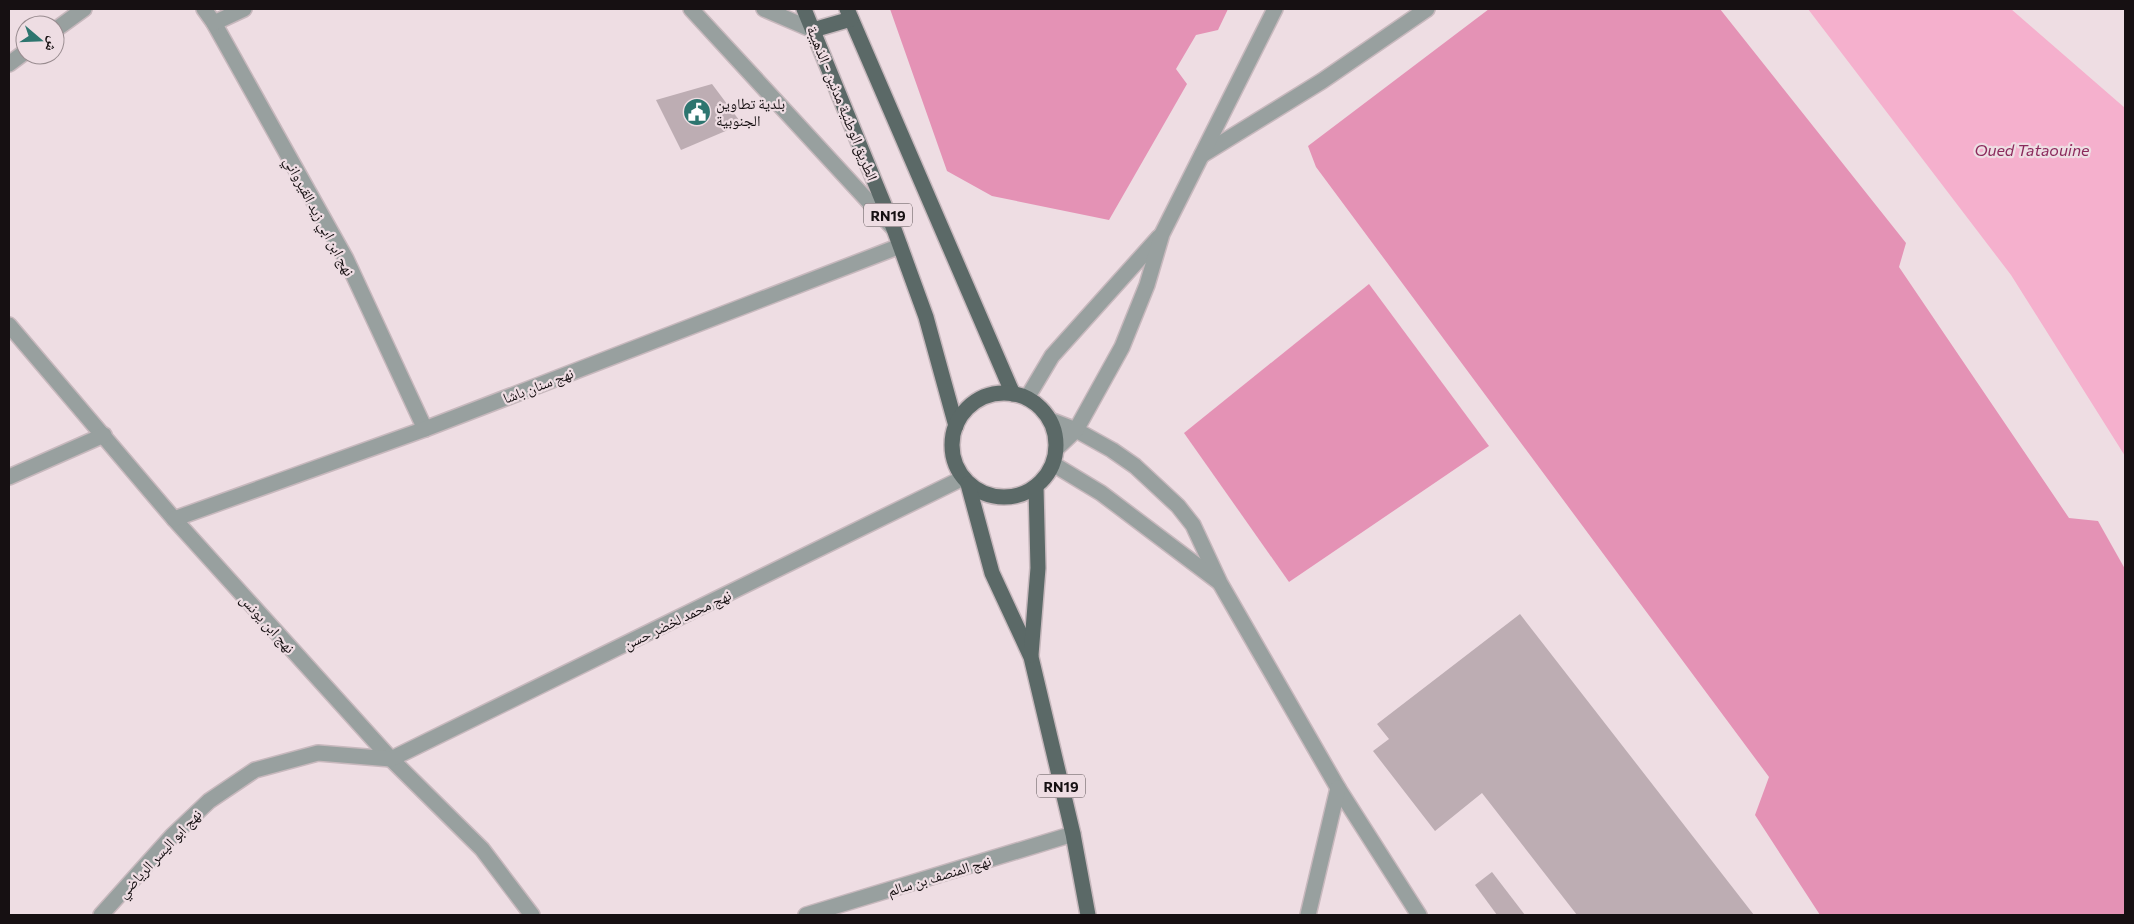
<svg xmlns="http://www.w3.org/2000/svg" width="2134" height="924" font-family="Commissioner,'Noto Naskh Arabic',sans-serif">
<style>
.green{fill:#e492b5}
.water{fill:#f5b0cd}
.building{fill:#bdadb3}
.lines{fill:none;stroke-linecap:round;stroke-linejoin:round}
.minor-casing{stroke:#c7b8bd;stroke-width:18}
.tertiary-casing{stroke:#c7b8bd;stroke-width:18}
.primary-casing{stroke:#c7b8bd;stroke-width:18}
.minor{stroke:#98a09f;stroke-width:15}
.tertiary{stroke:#98a09f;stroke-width:15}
.primary{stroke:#5b6967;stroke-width:15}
.labels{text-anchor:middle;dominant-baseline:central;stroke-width:4.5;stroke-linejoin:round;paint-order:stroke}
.shield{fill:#eedde3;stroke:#574e51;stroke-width:1}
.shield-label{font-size:14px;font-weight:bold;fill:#161012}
.poi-label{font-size:15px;fill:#161012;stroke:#eedde3;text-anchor:start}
.street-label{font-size:15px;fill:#161012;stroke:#eedde3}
.water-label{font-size:16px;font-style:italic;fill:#8b2a5c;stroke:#eedde3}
</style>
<rect width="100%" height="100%" fill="#eedde3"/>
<!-- green -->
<g class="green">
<polygon points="890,9 1228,9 1218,30 1196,35 1176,69 1187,84 1109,220 992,196 947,171"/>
<polygon points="1489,9 1720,9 1906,243 1899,267 2069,518 2098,521 2125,569 2125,915 1820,915 1755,815 1769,777 1316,167 1308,146"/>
<polygon points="1369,284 1489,446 1289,582 1184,433"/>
</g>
<!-- water -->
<polygon class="water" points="1808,9 2011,9 2125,108 2125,456 2011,275"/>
<!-- building -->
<g class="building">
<polygon points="712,84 742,124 681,150 656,100"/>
<polygon points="1520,614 1754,915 1577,915 1482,793 1435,831 1373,751 1389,739 1377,724"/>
<polygon points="1492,872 1525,915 1497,915 1475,885"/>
</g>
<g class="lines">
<!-- minor casing -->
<g class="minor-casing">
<g id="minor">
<polyline points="204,9 214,23 346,259 425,429"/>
<polyline points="214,23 244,9"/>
<polyline points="55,30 84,9"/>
<polyline points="9,64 25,52"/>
<polyline points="1202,155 1322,81 1427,9"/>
<polyline points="9,325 174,519 391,759 482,849 532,915"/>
<polyline points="1027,398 1052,356 1159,237"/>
<polyline points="1050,420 1076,430 1112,450 1135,466 1178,506 1193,525 1220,583 1338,788 1419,915"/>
<polyline points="1056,449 1076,430 1122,347 1147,285 1162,234 1275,9"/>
<polyline points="1053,464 1101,493 1219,582"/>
<polyline points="9,477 104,435"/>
<polyline points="174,519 425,429 900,246"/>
<polyline points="101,915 172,836 209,801 255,770 318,753 391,759 963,478"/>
<polyline points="806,915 1073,834"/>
<polyline points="1308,915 1338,788"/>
</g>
</g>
<!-- tertiary casing -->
<g class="tertiary-casing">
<g id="tertiary">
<polyline points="691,9 893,228"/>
<polyline points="764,9 813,30"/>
</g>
</g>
<!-- primary casing -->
<g class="primary-casing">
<g id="primary">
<polyline points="804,9 894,229 926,317 956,426"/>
<polyline points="847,9 1013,394"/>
<polyline points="813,30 851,19"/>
<circle cx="1004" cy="445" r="52"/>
<polyline points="968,484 992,573 1031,657 1073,834 1088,915"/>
<polyline points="1031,655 1038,568 1036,487"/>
</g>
</g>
<!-- minor -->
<use href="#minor" class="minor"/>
<!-- tertiary -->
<use href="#tertiary" class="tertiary"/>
<!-- primary -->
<use href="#primary" class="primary"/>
</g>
<!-- icons -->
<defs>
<g id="civic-disc" transform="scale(1.4375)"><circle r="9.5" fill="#2d756f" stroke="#eedde3"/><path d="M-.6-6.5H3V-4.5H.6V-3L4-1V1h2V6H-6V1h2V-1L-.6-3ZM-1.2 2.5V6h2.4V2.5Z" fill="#fff"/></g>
</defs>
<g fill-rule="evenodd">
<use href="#civic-disc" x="697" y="112"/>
</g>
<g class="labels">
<!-- shield labels -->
<g class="shield">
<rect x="864" y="203.5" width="48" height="23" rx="4"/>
<rect x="1037" y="774.5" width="48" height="23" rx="4"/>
</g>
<g class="shield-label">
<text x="888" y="215">RN19</text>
<text x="1061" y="786">RN19</text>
</g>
<!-- poi labels -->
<g class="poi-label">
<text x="716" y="103">بلدية تطاوين<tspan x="716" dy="17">الجنوبية</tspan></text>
</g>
<!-- street labels -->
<g class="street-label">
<text transform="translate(843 103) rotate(68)">الطريق الوطنية مدنين - الذهيبة</text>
<text transform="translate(320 216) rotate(62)">نهج ابن ابي زيد القيرواني</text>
<text transform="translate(538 385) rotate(-21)">نهج سنان باشا</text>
<text transform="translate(677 619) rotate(-26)">نهج محمد لخضر حسن</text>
<text transform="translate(268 623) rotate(48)">نهج ابن يونس</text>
<text transform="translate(159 853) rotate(-47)">نهج ابو اليسر الرياضي</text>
<text transform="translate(939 875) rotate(-17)">نهج المنصف بن سالم</text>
</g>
<!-- water labels -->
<g class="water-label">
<text x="2032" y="149">Oued Tataouine</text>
</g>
</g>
<!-- border -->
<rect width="2134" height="924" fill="none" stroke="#161012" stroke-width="20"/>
<!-- north arrow -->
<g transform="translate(40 40) rotate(109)"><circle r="24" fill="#eedde3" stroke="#988b8f"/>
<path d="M0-4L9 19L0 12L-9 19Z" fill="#2d756f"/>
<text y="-8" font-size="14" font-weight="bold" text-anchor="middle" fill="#161012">ش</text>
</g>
</svg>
